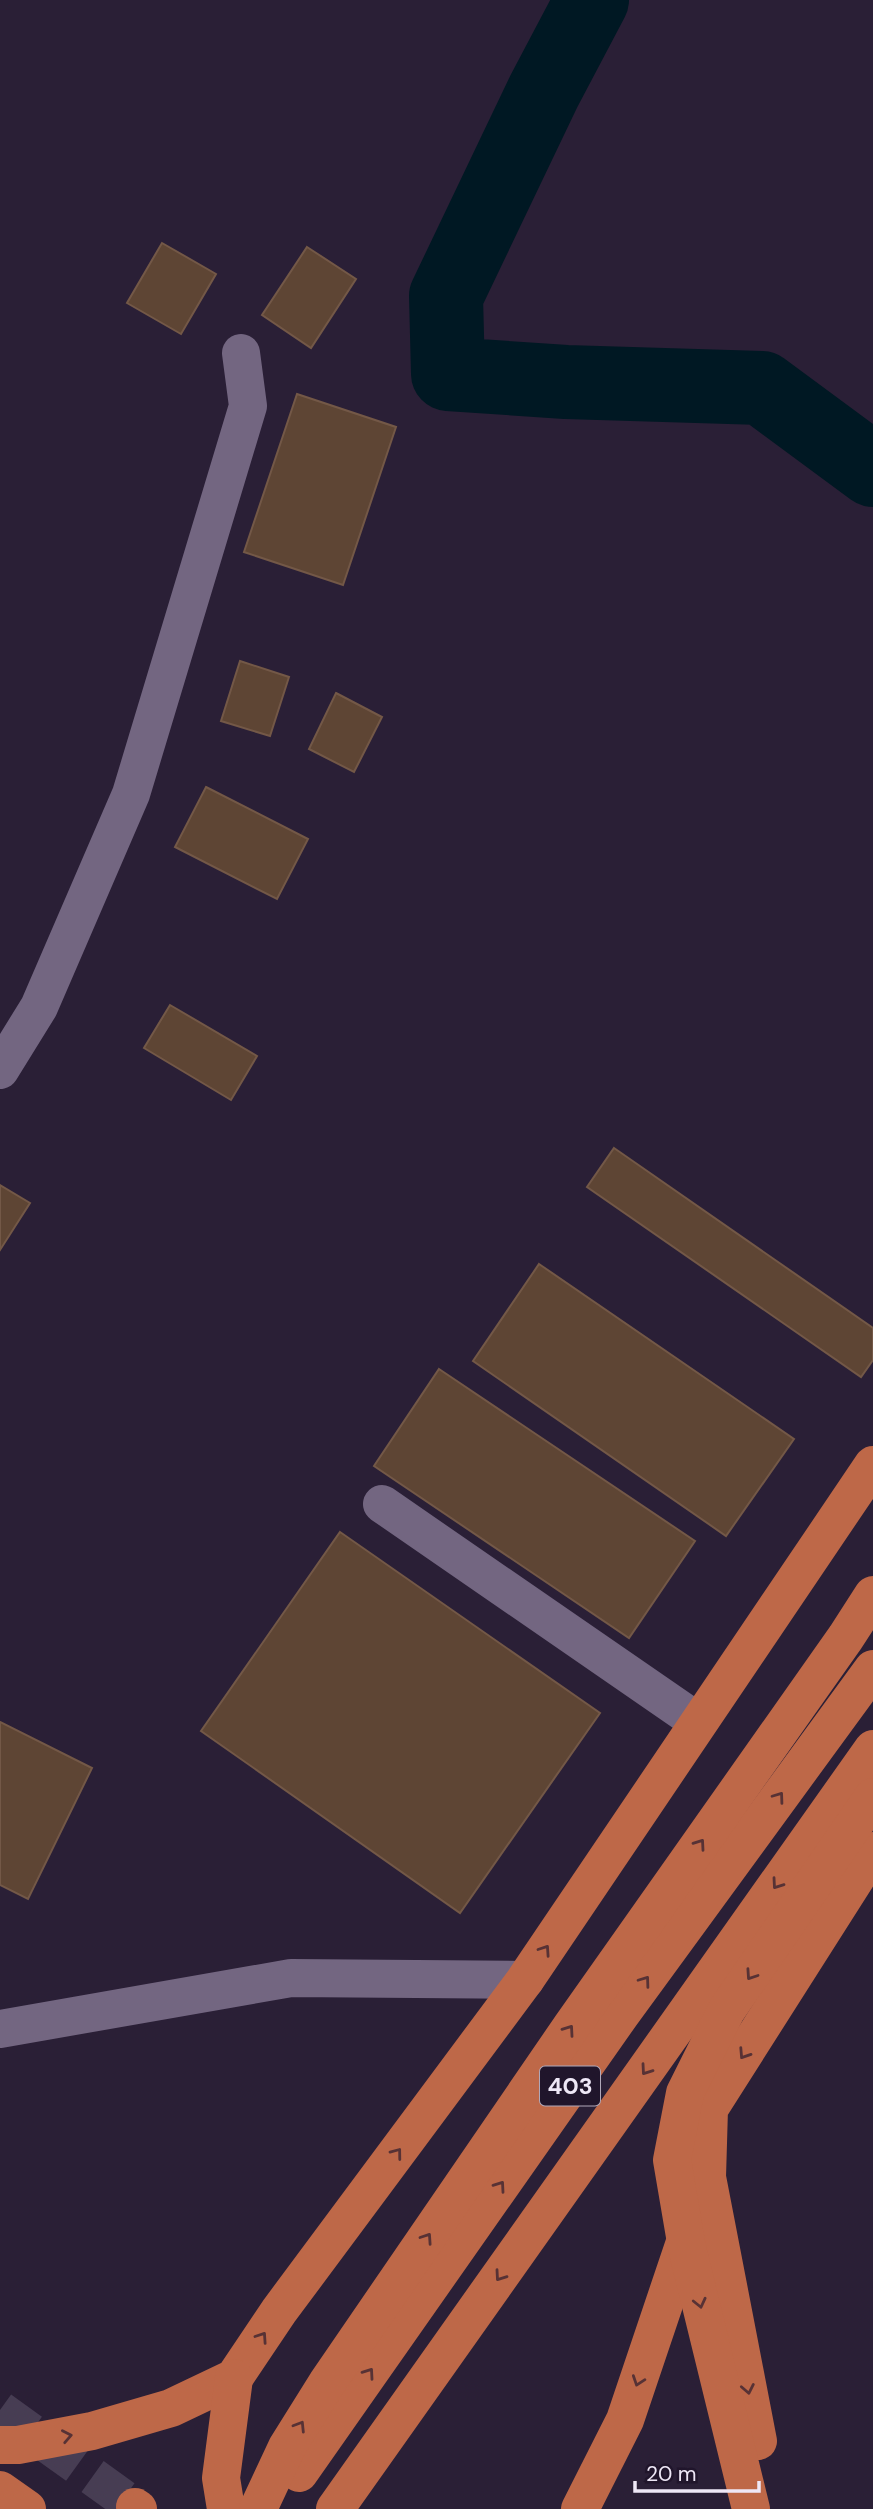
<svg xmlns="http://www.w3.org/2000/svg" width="873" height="2509" font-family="'DM Sans',sans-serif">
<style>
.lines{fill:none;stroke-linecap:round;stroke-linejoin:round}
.river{stroke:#001823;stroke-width:74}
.building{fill:#5e4534;stroke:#735847;stroke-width:2}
.highway-tunnel{stroke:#473d53;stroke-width:38;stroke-dasharray:38 19;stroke-linecap:butt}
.minor{stroke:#736681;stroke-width:38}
.highway{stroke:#be6848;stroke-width:38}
.oneway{stroke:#573235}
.labels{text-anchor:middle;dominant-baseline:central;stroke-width:5;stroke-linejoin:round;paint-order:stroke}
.shield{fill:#20152b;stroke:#b0a8b9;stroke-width:2}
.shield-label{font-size:23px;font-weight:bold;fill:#eee7f6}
</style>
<rect width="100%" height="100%" fill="#2a1f36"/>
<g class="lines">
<!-- river -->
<polyline class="river" points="592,0 544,91 446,296 448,374 566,382 762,388 873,470"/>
</g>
<!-- building -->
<g class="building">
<polygon points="162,243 216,274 181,334 127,303"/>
<polygon points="307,247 356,279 311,348 262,315"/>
<polygon points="297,394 396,427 343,585 244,552"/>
<polygon points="240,661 289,677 270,736 221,721"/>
<polygon points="336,693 382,717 354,772 309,749"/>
<polygon points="206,787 308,839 277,899 175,847"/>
<polygon points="170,1005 257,1056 231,1100 144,1048"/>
<polygon points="614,1148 873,1328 873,1360 861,1377 587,1187"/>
<polygon points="0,1185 30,1203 0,1250"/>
<polygon points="539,1264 794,1439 726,1536 473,1361"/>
<polygon points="439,1369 695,1541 629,1638 374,1466"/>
<polygon points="340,1532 600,1713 460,1913 201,1731"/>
<polygon points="0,1722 92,1768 28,1899 0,1885"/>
</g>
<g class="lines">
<!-- highway-tunnel -->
<polyline class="highway-tunnel" points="0,2410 135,2507"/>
<!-- minor -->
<g class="minor">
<polyline points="0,1070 39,1007 131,794 248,406 241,353"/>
<polyline points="382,1504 698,1722"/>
<polyline points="0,2029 291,1978 525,1980"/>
</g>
<!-- highway -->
<g class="highway">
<polyline points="758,2441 707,2177 709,2109 873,1851"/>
<polyline points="0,2445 18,2445 92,2431 171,2408 234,2378 279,2311 525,1980 873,1465"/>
<polyline points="299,2473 621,2014 873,1669"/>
<polyline points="0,2490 27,2509"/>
<polyline points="135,2507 138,2509"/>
<polyline points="226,2509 221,2478 234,2378"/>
<polyline points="258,2509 287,2447 327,2383 571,2027 846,1637 873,1595"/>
<polyline points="335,2509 873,1749"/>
<polyline points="580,2509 625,2420 685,2242"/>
<polyline points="751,2509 687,2248 672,2160 685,2093 726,2011 873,1797"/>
</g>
</g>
<!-- one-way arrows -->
<defs><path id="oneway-chevron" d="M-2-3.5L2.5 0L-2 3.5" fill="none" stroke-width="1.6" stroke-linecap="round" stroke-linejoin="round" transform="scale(1.75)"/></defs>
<g class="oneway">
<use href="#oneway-chevron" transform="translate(779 1797) rotate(-54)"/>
<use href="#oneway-chevron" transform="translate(700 1844) rotate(-55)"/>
<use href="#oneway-chevron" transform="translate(777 1884) rotate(125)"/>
<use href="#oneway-chevron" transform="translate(545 1950) rotate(-56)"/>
<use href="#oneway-chevron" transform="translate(751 1975) rotate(124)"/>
<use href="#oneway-chevron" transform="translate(645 1981) rotate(-54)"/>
<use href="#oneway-chevron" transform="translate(569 2030) rotate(-55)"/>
<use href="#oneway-chevron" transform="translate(744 2054) rotate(123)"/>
<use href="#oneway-chevron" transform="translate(646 2070) rotate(125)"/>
<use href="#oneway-chevron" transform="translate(397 2153) rotate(-53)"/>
<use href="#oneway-chevron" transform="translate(500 2186) rotate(-55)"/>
<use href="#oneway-chevron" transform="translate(427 2238) rotate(-56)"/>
<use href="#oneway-chevron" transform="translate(500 2276) rotate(125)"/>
<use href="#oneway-chevron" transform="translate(700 2303) rotate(77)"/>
<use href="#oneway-chevron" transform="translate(262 2337) rotate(-56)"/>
<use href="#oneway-chevron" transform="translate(369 2373) rotate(-55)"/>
<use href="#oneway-chevron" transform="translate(638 2381) rotate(109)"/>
<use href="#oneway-chevron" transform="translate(748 2389) rotate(79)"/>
<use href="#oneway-chevron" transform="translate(300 2426) rotate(-58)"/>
<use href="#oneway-chevron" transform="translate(67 2436) rotate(-11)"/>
</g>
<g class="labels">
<!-- shield labels -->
<rect class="shield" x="540" y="2066.5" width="60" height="39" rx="5"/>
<g class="shield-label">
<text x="570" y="2086">403</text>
</g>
</g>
<!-- scale -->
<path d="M635 2481v10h124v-10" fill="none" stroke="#eee7f6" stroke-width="3.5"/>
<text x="646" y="2481" font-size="21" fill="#eee7f6" stroke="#20152b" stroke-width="5" paint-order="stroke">20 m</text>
</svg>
